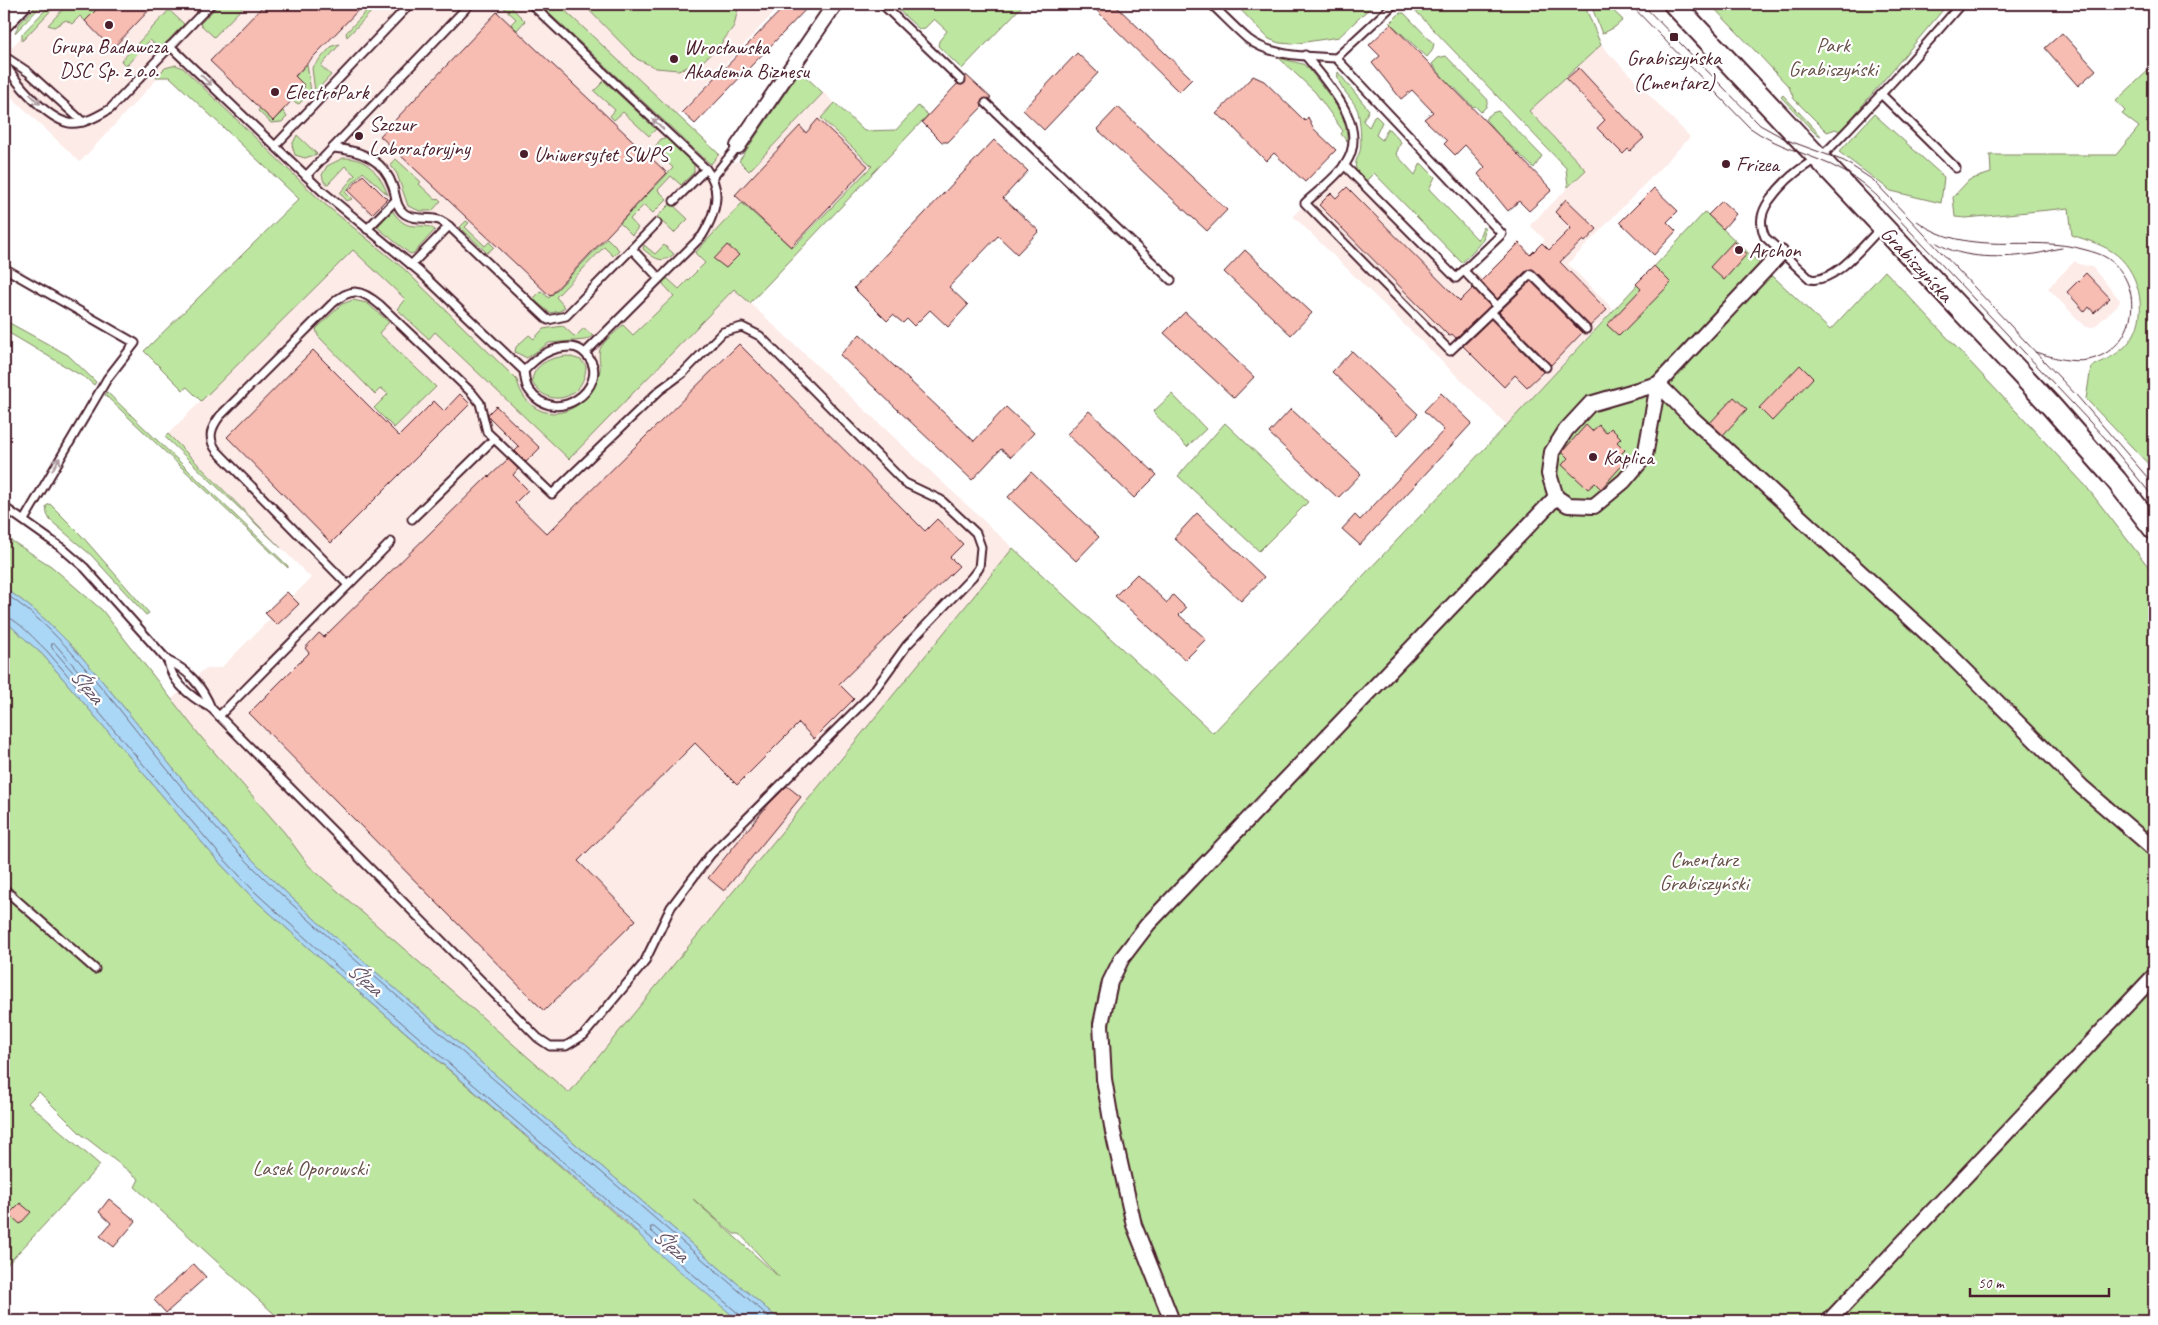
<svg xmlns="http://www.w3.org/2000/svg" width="2158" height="1325" font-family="Caveat,sans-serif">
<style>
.built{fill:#fdebe8}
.green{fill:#bde6a1;stroke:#848266;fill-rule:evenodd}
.water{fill:#aad7f6;stroke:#848da5}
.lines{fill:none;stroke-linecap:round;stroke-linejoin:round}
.shore{stroke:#70697c;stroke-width:1}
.building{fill:#f7bcb2;stroke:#4a1f2b}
.lane-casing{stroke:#4a1f2b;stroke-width:11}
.street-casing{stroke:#4a1f2b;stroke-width:18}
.secondary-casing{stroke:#4a1f2b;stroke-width:24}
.lane{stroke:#fff;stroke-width:7}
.street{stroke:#fff;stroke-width:14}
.secondary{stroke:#fff;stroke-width:20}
.tram{stroke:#4a1f2b;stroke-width:1}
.oneway{stroke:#ae9aa0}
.poi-dot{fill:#4a1f2b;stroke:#fff;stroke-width:2}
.labels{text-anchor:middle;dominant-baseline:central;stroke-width:4.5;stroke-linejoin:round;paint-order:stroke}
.park-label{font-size:21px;fill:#675148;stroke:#fff}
.poi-label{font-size:21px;fill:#4a1f2b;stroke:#fff;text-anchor:start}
.street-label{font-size:21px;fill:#4a1f2b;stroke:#fff}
.water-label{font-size:22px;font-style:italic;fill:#675668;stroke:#fff}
</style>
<rect width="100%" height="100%" fill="#fff"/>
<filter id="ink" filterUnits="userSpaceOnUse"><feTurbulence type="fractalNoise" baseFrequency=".02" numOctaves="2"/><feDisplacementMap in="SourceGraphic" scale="10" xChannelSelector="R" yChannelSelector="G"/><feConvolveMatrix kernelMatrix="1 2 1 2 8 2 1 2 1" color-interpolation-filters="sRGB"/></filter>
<g filter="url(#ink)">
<!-- built -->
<g class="built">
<polygon points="51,4 782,4 678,115 730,164 737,161 749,171 823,92 889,156 750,303 1013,548 569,1094 309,866 284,832 201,737 172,699 203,670 222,667 311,578 168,434 353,249 170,77 158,78 80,162 4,90 4,56"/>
<polygon points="1601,45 1690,137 1568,264 1613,309 1507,425 1293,216 1345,162 1462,281 1474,271 1482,279 1519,241 1531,254 1545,240 1530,225 1586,170 1529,111"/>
<polygon points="2075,261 2079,264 2092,267 2120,300 2119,304 2094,327 2085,327 2048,288"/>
</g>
<!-- green -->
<g class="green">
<polygon points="38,4 43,4 15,33 19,24"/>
<polygon points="51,4 57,4 22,41 22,34"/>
<polygon points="68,4 102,4 85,21 80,16 72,24 66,20 54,27 48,25"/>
<polygon points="219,4 246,4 214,37 200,24"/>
<polygon points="373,4 377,6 347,37 346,33"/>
<polygon points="500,4 508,4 525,21 517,30 511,24 516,19"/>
<polygon points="539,4 558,4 719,154 711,164 709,163"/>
<polygon points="583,4 739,4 734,26 720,45 701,63 678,70 656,68 637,59"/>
<polygon points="892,4 1024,4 962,69 938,46 939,41 947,31 934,19 925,28 919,29"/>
<polygon points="1235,4 1374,4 1339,37 1292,44 1279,43 1269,39"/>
<polygon points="1409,4 1584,4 1601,45 1529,111 1586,170 1568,187 1566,168"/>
<polygon points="1599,4 1606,4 1623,20 1615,27 1602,34 1593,10"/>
<polygon points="1710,4 1948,4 1840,132 1836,129 1827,132 1794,99 1789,87 1761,57"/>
<polygon points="169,10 184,24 160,49 150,40 126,66 121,61"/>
<polygon points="1400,13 1404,13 1434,44 1432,51 1427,57 1390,23"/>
<polygon points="340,44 321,66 331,75 315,92 312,68 332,46"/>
<polygon points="1446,56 1488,100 1486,107 1481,112 1475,106 1473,107 1453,86 1451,87 1432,64 1438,58"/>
<path d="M1279 58 1303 64 1309 69C1323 88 1349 115 1347 141L1341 134 1343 131 1315 92Z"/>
<polygon points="307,64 311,92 299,104 292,101 305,86 295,77"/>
<path d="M176 65 183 68 321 201 404 269 517 380C520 393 528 406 542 411 569 420 595 396 600 370 601 363 597 354 601 347 606 339 616 332 623 325L633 335 674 296 663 284V279H668L679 289 705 263 695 253 742 203 792 248 872 166 821 118 835 103 864 131 896 130 918 106 928 115 750 303 734 289 569 459 435 332 429 339 397 309 405 299 353 250 201 401 187 387 183 390 144 351 299 199 170 77H156L165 68Z"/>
<path d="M2154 65V470L2086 399 2091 367C2105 360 2119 355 2129 342 2149 317 2141 275 2117 255 2105 245 2086 240 2072 235L2069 208 1966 218 1955 217 1953 197 1969 180 1991 173 1990 155H2116L2139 127 2122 114 2125 111 2116 101Z"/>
<polygon points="800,71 823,93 749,171 739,161"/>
<path d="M1338 72 1369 110 1363 121 1369 127 1375 115 1382 122 1376 135 1382 140 1388 128 1401 142 1396 154 1415 175 1421 163 1435 177 1429 189 1478 240 1483 227 1485 229 1483 240 1462 263 1374 173 1365 182C1361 178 1357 174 1356 169 1354 163 1358 157 1360 151 1362 144 1360 115 1357 109 1352 97 1335 85 1338 72Z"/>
<polygon points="604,81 656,129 649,136 623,112 614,120 610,116 615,110 594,91"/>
<polygon points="1783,95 1821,136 1815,133 1781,97"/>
<polygon points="260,108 273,121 283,111 287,117 282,122 271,123 258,111"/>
<polygon points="1498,111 1542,156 1534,168 1506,142 1505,142 1485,119 1492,113"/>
<polygon points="1874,114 1944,177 1941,203 1891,191 1839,152"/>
<polygon points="297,135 317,154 305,158 295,155 292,145"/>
<polygon points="666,138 694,164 694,172 681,185 671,176 658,190 667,199 653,213 644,205 630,219 638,228 632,235 620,223 673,168 654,148 661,139"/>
<path d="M343 158C367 157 380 174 388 195L363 172 345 192 352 199 347 201 340 193 355 175 345 166 328 184 324 182 322 175 327 166Z"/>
<polygon points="396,159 421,182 419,184 436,200 438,198 441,201 432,211 420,211 408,206 397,174 390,164"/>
<polygon points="671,203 688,219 674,233 657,217"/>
<path d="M392 210C409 237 421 219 435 230L414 253 410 254 377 227Z"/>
<path d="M1705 212 1830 330 1885 271 2085 485 2154 574V1321H781L319 923C280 887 241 851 207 810 178 775 150 740 121 704 86 661 51 618 4 588V536L51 566 102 610 201 737 284 832 309 866 569 1093 1013 548 1213 733 1507 425ZM693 1199 734 1234H740L779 1277Z"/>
<polygon points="466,221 469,223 465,227 485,246 489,242 494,247 487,253 460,227"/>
<polygon points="607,238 619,250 613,256 604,247 556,297 565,307 560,311 550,313 533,299 541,291 549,298"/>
<path d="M644 245 655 254 664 245 674 254C662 265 654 258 643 249Z"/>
<polygon points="353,300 367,303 389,322 379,333 436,387 394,428 374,408 388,394 381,388 375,394 318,336 316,329 342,304"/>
<polygon points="4,320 68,355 96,382 94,385 87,379 4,330"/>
<polygon points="563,326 575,337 584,328 593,336 585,340 549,343 527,358 515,352 516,347 529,335 534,339 543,329"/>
<path d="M568 356 581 360 586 366C585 398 549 411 532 382 533 364 551 357 568 356Z"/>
<polygon points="107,392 288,566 288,568 105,395"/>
<polygon points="1172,394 1206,429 1187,447 1153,412"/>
<polygon points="1225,423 1308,502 1259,551 1178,476"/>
<polygon points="168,434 281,548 165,437"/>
<polygon points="50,504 81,535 149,613 146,615 91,555 50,520 47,514 46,506"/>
<polygon points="4,620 43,655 217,860 252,897 331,968 739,1321 282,1321 135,1187 139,1179 81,1134 39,1092 28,1103 100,1165 4,1268"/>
</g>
<!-- water -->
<path class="water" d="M4 588C51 618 86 661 121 704 150 740 178 775 207 810 241 851 280 887 319 923L781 1321H739L650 1246 630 1225 331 968 252 897 217 860 43 655 4 620Z"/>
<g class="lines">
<!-- shore -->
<g class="shore">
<path d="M4 593C49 622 82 664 116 705 145 742 174 778 204 814 238 855 277 891 316 926L774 1321"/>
<path d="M4 616C17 618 37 642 47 651L221 856 256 893 334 964 740 1315 742 1321"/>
<polygon points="52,644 55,644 100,696 100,700 97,700 52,648"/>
<polygon points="651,1227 654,1227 683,1252 683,1255 680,1256 651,1231"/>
</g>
</g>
<!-- building -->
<g class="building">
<polygon points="102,4 155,4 112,49 85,21"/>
<polygon points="265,4 364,4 295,76 305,86 273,121 210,61"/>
<polygon points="787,4 811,4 695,124 682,112"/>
<polygon points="1090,4 1114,4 1192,79 1179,92"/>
<polygon points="497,12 667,173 550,296 380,136"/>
<polygon points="1391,24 1552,190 1529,211 1519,201 1508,211 1478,174 1485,167 1465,145 1455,155 1444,144 1447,141 1424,119 1433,112 1412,90 1401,99 1372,63 1380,56 1369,45"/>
<polygon points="2062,33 2096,70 2078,86 2045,48"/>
<polygon points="1077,53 1098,73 1044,130 1023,110"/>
<polygon points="1579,68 1644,138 1630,151 1628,149 1623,154 1597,128 1605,120 1566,79"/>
<polygon points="966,75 991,98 983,99 981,102 982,107 948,142 942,142 922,122 957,84 962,85 965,83"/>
<polygon points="1253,76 1264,81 1305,121 1308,117 1313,128 1336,150 1305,182 1274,153 1266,161 1228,122 1216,114"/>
<polygon points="1118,107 1227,210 1207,231 1097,129"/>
<polygon points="818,119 868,166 791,247 735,195 800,126 806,133"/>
<polygon points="994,140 1028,171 1003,198 1039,231 1017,254 998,236 949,287 968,305 948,327 930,310 914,326 907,319 903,323 893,315 887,321 854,288"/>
<polygon points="363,175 387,199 372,214 348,191"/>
<polygon points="1347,187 1460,301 1473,288 1490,306 1456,338 1452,334 1449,336 1319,205 1331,193 1336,198"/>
<polygon points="1654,188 1678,211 1667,222 1676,231 1654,255 1620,222"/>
<polygon points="1566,199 1597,229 1585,242 1583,240 1560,262 1607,310 1590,326 1533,269 1527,270 1497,299 1481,281 1519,243 1530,255 1542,243 1549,250 1571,228 1555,212"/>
<polygon points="1722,201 1736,214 1723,229 1708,215"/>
<polygon points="1734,241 1747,254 1724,280 1710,267"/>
<polygon points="727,245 739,255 726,268 714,259"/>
<polygon points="1245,250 1312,313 1291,335 1224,272"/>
<polygon points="1654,266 1671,283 1619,336 1607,325 1641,289 1636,284"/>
<polygon points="2086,273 2110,298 2094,313 2089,307 2085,312 2067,292"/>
<polygon points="1531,281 1582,333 1551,365 1499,312"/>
<polygon points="1185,312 1254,377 1234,398 1164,333"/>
<polygon points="1491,319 1543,372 1527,387 1515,375 1504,387 1463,346"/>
<polygon points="860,334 974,441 1006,407 1034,433 1011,457 1001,449 972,480 840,355"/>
<polygon points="739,344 925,531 937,519 963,544 950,557 959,566 839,684 854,699 814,739 799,723 737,785 695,743 578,861 636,920 544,1011 249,713 309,653 305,648 319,633 324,637 488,476 489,477 508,459 518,469 513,475 528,490 515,503 547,534"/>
<polygon points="313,350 399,436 434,401 444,411 460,394 470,404 331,543 227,437"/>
<polygon points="1352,351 1418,414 1398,435 1332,372"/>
<polygon points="1800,365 1813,378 1772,421 1759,408"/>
<polygon points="1441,393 1472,423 1360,545 1342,529 1355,515 1360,520 1444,430 1424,411"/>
<polygon points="1734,397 1747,409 1723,435 1710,423"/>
<polygon points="496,406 540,448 526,462 515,451 519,447 489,417 488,414"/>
<polygon points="1291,409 1361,474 1338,498 1269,433"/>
<polygon points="1089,411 1157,475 1134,498 1067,434"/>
<polygon points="1586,425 1592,431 1599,425 1606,433 1611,428 1621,438 1617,442 1625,450 1619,456 1625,462 1601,489 1595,483 1588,489 1562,465 1568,458 1562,452"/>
<polygon points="1031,472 1099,537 1076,561 1008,497"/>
<polygon points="1197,513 1264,577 1241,601 1174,538"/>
<polygon points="1137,574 1167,603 1173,595 1186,608 1179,615 1206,639 1185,660 1115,596"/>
<polygon points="287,592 299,604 277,625 265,613"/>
<polygon points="787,786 801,797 724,891 708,878 767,806"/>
<polygon points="109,1199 136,1221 114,1247 100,1236 111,1223 99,1212"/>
<polygon points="20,1203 31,1212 20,1224 9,1214"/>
<polygon points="194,1264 206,1277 166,1313 154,1300"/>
</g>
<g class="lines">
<!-- lane casing -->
<g class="lane-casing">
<g id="lane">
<path d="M531 4 706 169C724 190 715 215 702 236L585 353"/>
<polyline points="882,4 961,80"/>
<path d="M1211 4C1223 15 1235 28 1248 39 1271 57 1308 56 1336 58L1394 4"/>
<path d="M170 46 322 191 420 272 524 371C525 377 525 385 529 390 556 429 610 386 589 358 585 352 578 347 570 347 550 347 537 357 524 371"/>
<path d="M1305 55C1327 83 1370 126 1346 163 1336 178 1318 191 1305 203L1450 351 1531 274 1586 329"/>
<polyline points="4,56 28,72 83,122"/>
<polyline points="1336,58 1502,234 1456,278 1344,165"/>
<path d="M4 62C15 82 46 118 69 123 83 125 98 116 110 109L211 4"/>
<polyline points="1882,95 1956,168"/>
<polyline points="986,103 1171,280"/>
<polyline points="275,146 410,4"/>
<path d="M333 148C360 150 384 159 393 187 396 196 396 208 405 214 416 221 427 216 439 220 442 221 446 224 449 226L548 320 566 316 657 223"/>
<polyline points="306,176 470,4"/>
<polyline points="713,177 738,146"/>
<polyline points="674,201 706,169"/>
<path d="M1881 228C1864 244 1835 284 1810 279L1765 237C1759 223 1761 213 1769 201 1779 187 1793 173 1808 164 1815 159 1823 155 1830 148 1875 102 1919 53 1961 4"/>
<polyline points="367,229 396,200"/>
<polyline points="632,249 659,278"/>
<polyline points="411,265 449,226"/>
<polyline points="4,268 135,343 107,379 24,520"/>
<polyline points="1464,271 1497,306"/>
<polyline points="1491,312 1546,367"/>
<path d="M4 507 62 548 85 568 168 661C188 669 203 688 211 708"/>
<polyline points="412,519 494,439"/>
<path d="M168 661C172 683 192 698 211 708L538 1038 550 1046H566L584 1035 644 963 671 907 711 854 870 696 907 645 972 577 979 568 981 547 976 533 941 500 905 483 760 336 742 327 723 332 683 373 660 390 552 494 487 432 480 403 472 393 380 305C361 289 351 287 332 304L220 416C211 428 207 438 217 451L348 585"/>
<polyline points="219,716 391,542"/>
<polyline points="4,889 95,969"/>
</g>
</g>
<!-- street casing -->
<g class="street-casing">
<g id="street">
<polyline points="738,146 835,4"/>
<polyline points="1658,384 1694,420 1944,649 2082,787 2154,849"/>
<polyline points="1658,384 1645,456 1624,481 1594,506 1568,505 1556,497 1549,474 1552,452 1566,430 1590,404 1658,384 1781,253"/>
<polyline points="1172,1321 1134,1225 1113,1132 1104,1079 1101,1024 1110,982 1122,958 1148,924 1556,497"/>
<polyline points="1829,1321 2154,976"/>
</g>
</g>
<!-- secondary casing -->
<g class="secondary-casing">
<g id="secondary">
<polyline points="1674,4 2052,407 2116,480 2154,529"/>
<polyline points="4,21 20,4"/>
</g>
</g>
<!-- lane -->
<use href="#lane" class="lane"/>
<!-- street -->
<use href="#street" class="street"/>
<!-- secondary -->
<use href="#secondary" class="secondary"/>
<!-- tram -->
<g class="tram">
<path d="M1630 4 1749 127C1777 148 1812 154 1843 171 1855 177 1866 186 1877 196L2105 438 2154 498"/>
<polyline points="1642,4 1760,125 1787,140 1844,161 1873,180 2077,396 2154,485"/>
<path d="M1917 221C1968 259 2030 233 2086 250 2093 252 2101 254 2107 258 2147 285 2137 350 2088 360 2071 363 2052 357 2035 352"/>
<path d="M1937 243C1962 260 2006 258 2034 254 2044 253 2052 249 2062 248"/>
</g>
</g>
<!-- one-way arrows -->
<defs><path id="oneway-shaft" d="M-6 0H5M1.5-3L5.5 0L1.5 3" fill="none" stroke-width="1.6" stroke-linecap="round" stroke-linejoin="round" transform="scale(1.25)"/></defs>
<g class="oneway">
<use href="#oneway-shaft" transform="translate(206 80) rotate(44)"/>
<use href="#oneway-shaft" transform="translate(35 99) rotate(43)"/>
<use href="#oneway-shaft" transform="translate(658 124) rotate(-137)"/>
<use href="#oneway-shaft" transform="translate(56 464) rotate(-60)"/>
</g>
</g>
<!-- markers -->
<g class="poi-dot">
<circle cx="109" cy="25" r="5"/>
<rect x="1669" y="32" width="10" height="10" rx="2.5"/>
<circle cx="674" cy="59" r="5"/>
<circle cx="275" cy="92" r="5"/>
<circle cx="359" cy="136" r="5"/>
<circle cx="524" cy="154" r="5"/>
<circle cx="1726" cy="164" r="5"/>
<circle cx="1739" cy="250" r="5"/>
<circle cx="1593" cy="457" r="5"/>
</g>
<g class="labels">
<!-- park labels -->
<g class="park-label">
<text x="1833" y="45">Park<tspan x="1833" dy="24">Grabiszyński</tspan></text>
<text x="1704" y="859">Cmentarz<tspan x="1704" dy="24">Grabiszyński</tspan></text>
<text x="310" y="1168">Lasek Oporowski</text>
</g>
<!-- poi labels -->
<g class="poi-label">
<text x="109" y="46" text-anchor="middle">Grupa Badawcza<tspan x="109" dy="24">DSC Sp. z o.o.</tspan></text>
<text x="684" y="47">Wrocławska<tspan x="684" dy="24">Akademia Biznesu</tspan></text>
<text x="1674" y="58" text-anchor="middle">Grabiszyńska<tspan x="1674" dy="24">(Cmentarz)</tspan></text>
<text x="285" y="92">ElectroPark</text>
<text x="369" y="124">Szczur<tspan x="369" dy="24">Laboratoryjny</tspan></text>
<text x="534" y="154">Uniwersytet SWPS</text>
<text x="1736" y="164">Frizea</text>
<text x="1749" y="250">Archon</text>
<text x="1603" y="457">Kaplica</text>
</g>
<!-- street labels -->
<g class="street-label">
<text transform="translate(1917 264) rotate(47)">Grabiszyńska</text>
</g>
<!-- water labels -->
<g class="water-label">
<text transform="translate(87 686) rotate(50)">Ślęza</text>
<text transform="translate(365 979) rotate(41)">Ślęza</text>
<text transform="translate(671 1245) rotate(41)">Ślęza</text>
</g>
</g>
<!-- margin -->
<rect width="2158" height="1325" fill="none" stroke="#fff" stroke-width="20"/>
<rect x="10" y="10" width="2138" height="1305" fill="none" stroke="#4a1f2b" stroke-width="2" filter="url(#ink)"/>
<!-- scale -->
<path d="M1970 1288v8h139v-8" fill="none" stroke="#4a1f2b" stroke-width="2.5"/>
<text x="1978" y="1288" font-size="15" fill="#4a1f2b" stroke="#ffffff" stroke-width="4" paint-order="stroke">50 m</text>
</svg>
